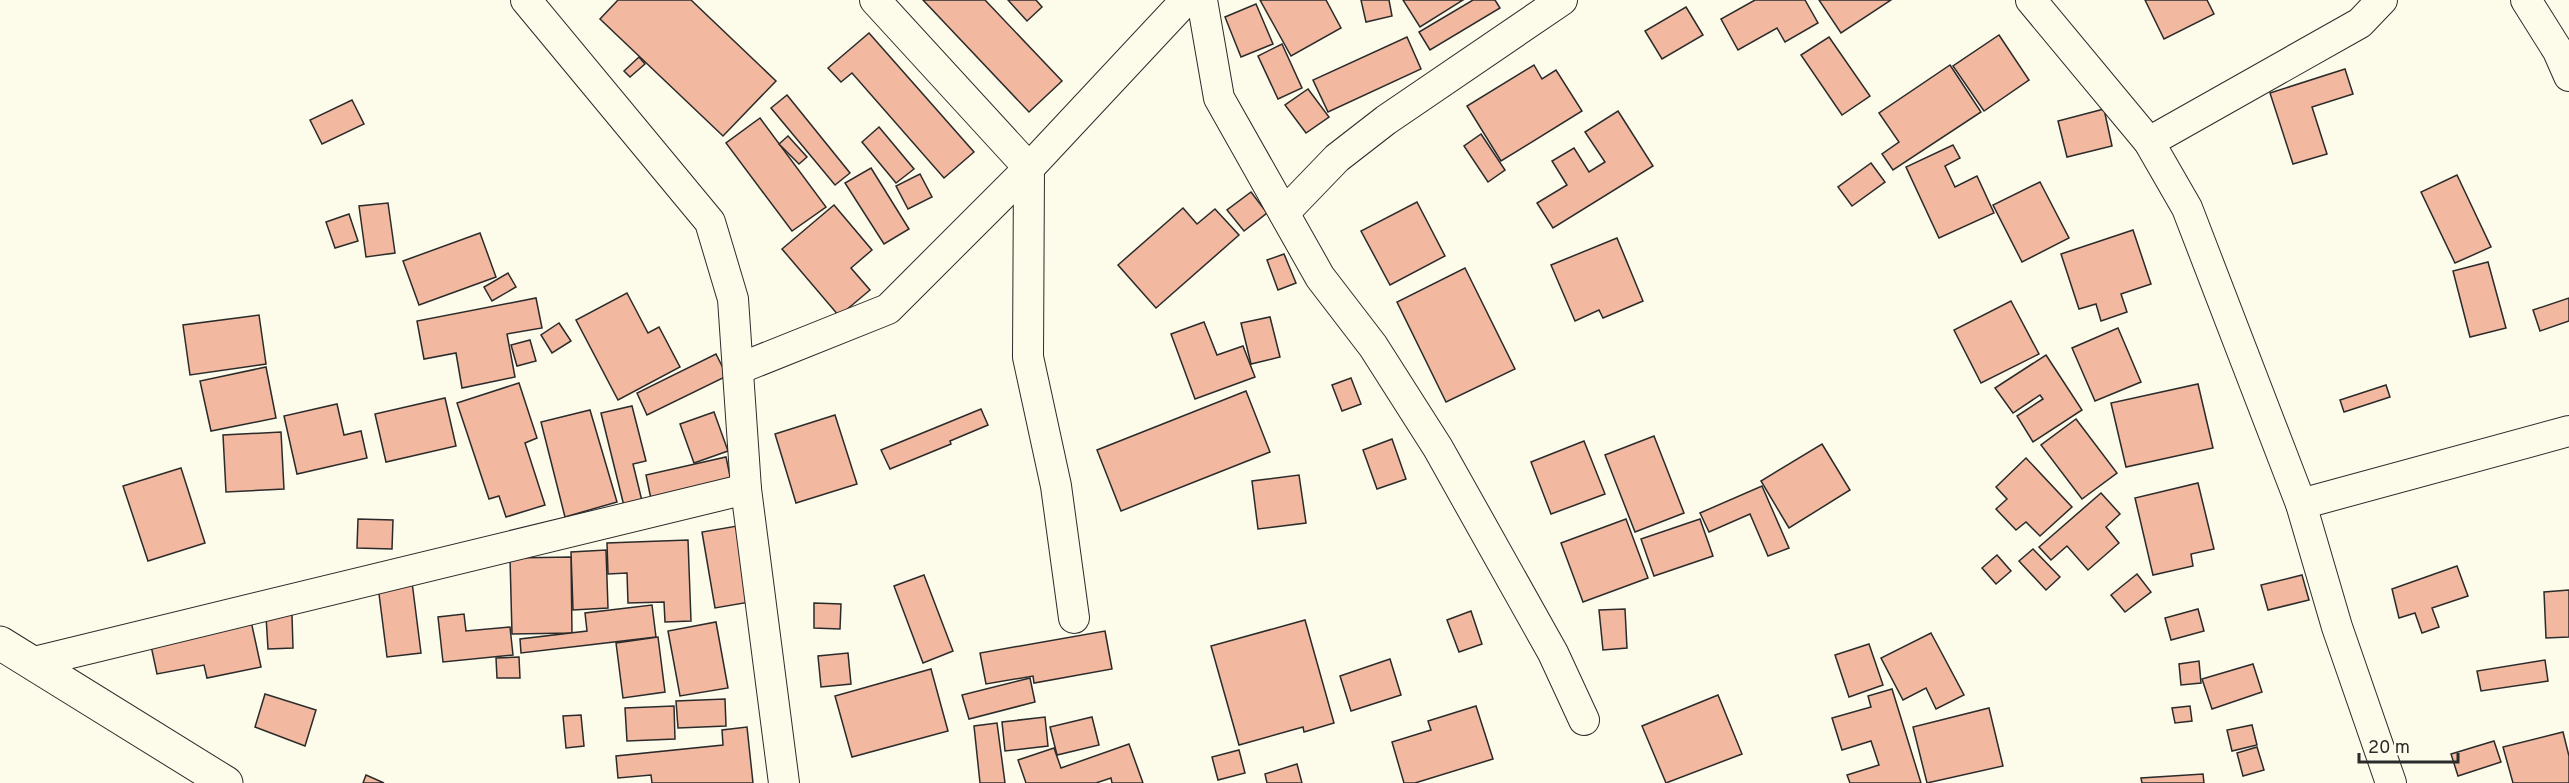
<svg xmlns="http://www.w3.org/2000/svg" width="2569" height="783" font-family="Overpass,sans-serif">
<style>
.building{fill:#f2b8a0;stroke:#2b2b2b;stroke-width:1.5}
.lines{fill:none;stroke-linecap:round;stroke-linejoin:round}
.minor-casing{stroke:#2b2b2b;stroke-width:32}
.tertiary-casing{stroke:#2b2b2b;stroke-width:35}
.minor{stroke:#fdfbea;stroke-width:30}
.tertiary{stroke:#fdfbea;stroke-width:33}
</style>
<rect width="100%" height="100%" fill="#fdfbea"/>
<!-- building -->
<g class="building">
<polygon points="618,0 691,0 776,81 723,136 600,19"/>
<polygon points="923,0 985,0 1062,81 1029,112"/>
<polygon points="1008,0 1036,0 1042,7 1027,21"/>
<polygon points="1260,0 1326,0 1341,28 1291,56"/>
<polygon points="1361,0 1389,0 1392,16 1366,22"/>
<polygon points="1403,0 1463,0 1420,27"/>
<polygon points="1473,0 1495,0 1500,8 1430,50 1419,32"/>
<polygon points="1755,0 1805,0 1818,23 1785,42 1777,28 1738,50 1721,19"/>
<polygon points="1819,0 1891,0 1841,33"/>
<polygon points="2145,0 2207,0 2214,14 2164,39"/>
<polygon points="1256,4 1273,44 1241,57 1225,17"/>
<polygon points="1686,7 1703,35 1662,59 1645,31"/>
<polygon points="869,33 974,152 944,178 852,73 841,82 828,68"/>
<polygon points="1999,35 2029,80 1984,111 1953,66"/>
<polygon points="1407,37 1421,69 1328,112 1313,80"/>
<polygon points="1829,37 1870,96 1842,115 1801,55"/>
<polygon points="1282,44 1302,88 1278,99 1258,56"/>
<polygon points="639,57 645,64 630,77 624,71"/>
<polygon points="1534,65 1542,79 1556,70 1582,111 1501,161 1467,106"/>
<polygon points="1950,65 1981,112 1893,170 1882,154 1899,142 1879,113"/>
<polygon points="2345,69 2353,94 2312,107 2327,154 2293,164 2270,93"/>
<polygon points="1308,89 1329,117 1306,133 1285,105"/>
<polygon points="787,95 850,173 835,185 771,108"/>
<polygon points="352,100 364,124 322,144 310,120"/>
<polygon points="2104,109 2112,146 2067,157 2058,121"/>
<polygon points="1618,111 1653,166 1553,228 1537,203 1567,185 1552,161 1574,148 1589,172 1605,162 1585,132"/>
<polygon points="760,118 826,207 792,231 726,143"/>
<polygon points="879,127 914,169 896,183 862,142"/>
<polygon points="1481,134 1505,170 1488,182 1464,146"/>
<polygon points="788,136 807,157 799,164 779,144"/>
<polygon points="1953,145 1960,158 1945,166 1955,187 1977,176 1994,213 1939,238 1906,167"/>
<polygon points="1871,163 1885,182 1852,206 1838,187"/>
<polygon points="871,168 909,229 884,244 845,183"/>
<polygon points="920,174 932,197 908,209 896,186"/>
<polygon points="2457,175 2491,247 2455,263 2421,192"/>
<polygon points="2040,182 2069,238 2022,262 1993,205"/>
<polygon points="1251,192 1267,213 1244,231 1227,210"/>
<polygon points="1417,202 1445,256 1390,285 1361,231"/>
<polygon points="388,203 395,253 366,257 359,206"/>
<polygon points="834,205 872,250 851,268 870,290 839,316 782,249"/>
<polygon points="1183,208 1197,224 1215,209 1239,235 1156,308 1118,265"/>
<polygon points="349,214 358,241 335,248 326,222"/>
<polygon points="2133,230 2151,284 2121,294 2127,312 2101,321 2096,304 2079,309 2061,254"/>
<polygon points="480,233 496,277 419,305 403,261"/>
<polygon points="1617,238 1643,301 1603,318 1599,310 1575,321 1551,265"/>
<polygon points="1284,254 1296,283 1278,290 1267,260"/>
<polygon points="2488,262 2506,328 2470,337 2453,271"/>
<polygon points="1465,268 1515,369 1446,402 1397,302"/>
<polygon points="508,273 516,287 492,301 484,287"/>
<polygon points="627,293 648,333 659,327 680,367 618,400 576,320"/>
<polygon points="536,298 542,328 507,334 515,377 462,388 456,353 424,359 417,321"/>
<polygon points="2569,298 2569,321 2540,331 2533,310"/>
<polygon points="2011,301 2039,354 1981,383 1954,330"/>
<polygon points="259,315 266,364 190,375 183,325"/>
<polygon points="1270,317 1280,357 1251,364 1241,323"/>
<polygon points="1204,322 1217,355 1243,346 1255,377 1195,399 1171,334"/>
<polygon points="559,323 571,341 552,353 541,335"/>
<polygon points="2118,328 2141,382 2095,401 2072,348"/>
<polygon points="530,340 536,361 517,366 511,345"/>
<polygon points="716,354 727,376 647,415 637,393"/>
<polygon points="2046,355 2082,410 2033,442 2017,416 2043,399 2040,395 2013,413 1995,388"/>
<polygon points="266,367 276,418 211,431 200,381"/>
<polygon points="1351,378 1361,404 1342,411 1332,385"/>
<polygon points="519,383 537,438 525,443 545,505 506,517 499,496 489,499 457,403"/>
<polygon points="2198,384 2213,448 2126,467 2111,403"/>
<polygon points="2386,385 2390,397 2344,412 2340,400"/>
<polygon points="1246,391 1270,452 1121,511 1097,450"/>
<polygon points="445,398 456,446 386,462 375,414"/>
<polygon points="337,404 344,435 361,431 367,458 297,474 284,416"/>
<polygon points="632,406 646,461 633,464 642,501 624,506 601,413"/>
<polygon points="981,409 988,425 950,441 951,444 890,469 881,450"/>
<polygon points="590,410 617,502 565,517 541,422"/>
<polygon points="714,412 728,451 694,463 680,424"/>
<polygon points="835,415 857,484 796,503 775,434"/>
<polygon points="2076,419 2117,473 2082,499 2041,445"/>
<polygon points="281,432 284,489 226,492 223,435"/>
<polygon points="1654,436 1684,513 1635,532 1605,455"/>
<polygon points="1392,439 1406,479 1377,489 1363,450"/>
<polygon points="1584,441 1605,494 1551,514 1531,462"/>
<polygon points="1822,444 1850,490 1789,528 1761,481"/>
<polygon points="726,457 731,481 651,499 646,475"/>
<polygon points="2026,458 2072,507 2040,536 2026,522 2016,530 1996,509 2007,499 1996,487"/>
<polygon points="181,468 205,543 148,561 123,486"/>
<polygon points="1299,475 1306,523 1258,529 1252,481"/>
<polygon points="2198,483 2214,549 2191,554 2193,566 2153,575 2135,498"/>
<polygon points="1762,486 1789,548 1768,556 1750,514 1709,532 1700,513"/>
<polygon points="2101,493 2120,514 2106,527 2119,543 2088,570 2067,546 2051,560 2039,547"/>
<polygon points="358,519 393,520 392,549 357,548"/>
<polygon points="1626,519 1648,578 1583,602 1561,543"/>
<polygon points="1700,519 1713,556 1654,576 1641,539"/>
<polygon points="737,526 750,602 715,608 702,532"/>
<polygon points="688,540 691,621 665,622 664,602 628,603 627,573 608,574 607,543"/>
<polygon points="2033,549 2060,577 2046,590 2019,561"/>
<polygon points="606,550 608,608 573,610 571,552"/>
<polygon points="1997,555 2011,571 1996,584 1982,568"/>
<polygon points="571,557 572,633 512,634 510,558"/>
<polygon points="2457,566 2468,596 2432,608 2439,627 2422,633 2415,613 2399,618 2392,589"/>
<polygon points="2137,574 2151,592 2125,612 2111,595"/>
<polygon points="924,575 953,651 923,663 894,586"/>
<polygon points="2302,575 2309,600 2268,610 2261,585"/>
<polygon points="412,582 421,653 387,657 378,586"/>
<polygon points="2569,590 2569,637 2546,638 2544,592"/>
<polygon points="814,603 841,604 840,629 814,628"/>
<polygon points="652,605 656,637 521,653 520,639 587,631 585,613"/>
<polygon points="1625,609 1627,648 1603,650 1599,610"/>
<polygon points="2198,609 2204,631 2171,640 2165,618"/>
<polygon points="1471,611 1482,644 1459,652 1447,620"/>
<polygon points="464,614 466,631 510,627 513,655 443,662 438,617"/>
<polygon points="292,615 293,648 268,649 266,616"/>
<polygon points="1305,620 1334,723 1304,732 1303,727 1239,745 1211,646"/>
<polygon points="251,621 261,667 207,678 204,665 157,674 150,641"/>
<polygon points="716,622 728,688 680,696 668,631"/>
<polygon points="1105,631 1112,669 1034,683 1033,676 986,684 980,653"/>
<polygon points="1931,633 1964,695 1936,709 1926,688 1903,700 1881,658"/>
<polygon points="658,637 665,692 623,698 616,643"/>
<polygon points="1869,644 1883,685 1849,697 1835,655"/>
<polygon points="848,653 851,684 821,687 818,656"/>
<polygon points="519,657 520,678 497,678 496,658"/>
<polygon points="1390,659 1401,695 1351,711 1340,676"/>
<polygon points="2545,660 2548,681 2481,691 2477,671"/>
<polygon points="2199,661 2201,683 2181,685 2179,664"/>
<polygon points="2253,664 2262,692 2212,709 2202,679"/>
<polygon points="931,669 948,731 852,757 835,696"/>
<polygon points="1030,678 1035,702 969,719 962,695"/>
<polygon points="1892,689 1921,783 1850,783 1847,775 1879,765 1871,741 1842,750 1832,718 1871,707 1868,696"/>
<polygon points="265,694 316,710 305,746 255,727"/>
<polygon points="1718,695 1742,754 1666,783 1642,726"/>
<polygon points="725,699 726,726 678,728 676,701"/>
<polygon points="674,706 675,739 627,741 625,708"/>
<polygon points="1476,706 1493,759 1415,783 1404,783 1392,742 1431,730 1428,721"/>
<polygon points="2190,706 2192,721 2175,723 2172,708"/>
<polygon points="1989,708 2003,766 1927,783 1913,727"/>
<polygon points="581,715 584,746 566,748 563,716"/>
<polygon points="1045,717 1048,746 1005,751 1002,722"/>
<polygon points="1092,717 1099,745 1057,755 1050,727"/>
<polygon points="997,723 1005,783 980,783 974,726"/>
<polygon points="2252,725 2257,745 2232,751 2227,730"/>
<polygon points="747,727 753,783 652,783 651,775 618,778 616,756 723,745 722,730"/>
<polygon points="2563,732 2569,756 2569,783 2513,783 2503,747"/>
<polygon points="2494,741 2501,762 2458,776 2451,754"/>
<polygon points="1129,744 1143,783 1112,783 1111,778 1096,783 1026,783 1018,760 1054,748 1061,768"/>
<polygon points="2257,747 2264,770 2243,776 2237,753"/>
<polygon points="1239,750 1245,773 1218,780 1212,757"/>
<polygon points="1297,764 1302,783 1267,783 1265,774"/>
<polygon points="2203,774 2204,783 2142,783 2141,778"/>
<polygon points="366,775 384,783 363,783"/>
</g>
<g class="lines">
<!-- minor casing -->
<g class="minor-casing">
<g id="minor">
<polyline points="526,0 710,222 733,299 746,489 784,783"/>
<polyline points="875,0 1029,168 1028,357 1056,486 1074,618"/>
<polyline points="1202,0 1219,98 1320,277 1373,346 1438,448 1553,653 1584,720"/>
<polyline points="2031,0 2149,142 2187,208 2301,504 2337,627 2391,783"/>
<polyline points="2526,0 2558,51 2569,76"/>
<polyline points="2149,142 2360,23 2382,0"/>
<polyline points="1284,213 1337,158 1386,120 1562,0"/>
<polyline points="738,369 888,309 1029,168 1186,0"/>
<polyline points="2301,504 2569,431"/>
<polyline points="34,662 746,489"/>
</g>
</g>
<!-- tertiary casing -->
<g class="tertiary-casing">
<polyline id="tertiary" points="0,643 226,783"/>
</g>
<!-- minor -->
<use href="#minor" class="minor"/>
<!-- tertiary -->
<use href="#tertiary" class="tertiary"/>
</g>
<!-- scale -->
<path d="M2359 753v9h99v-9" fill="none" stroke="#2b2b2b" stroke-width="3"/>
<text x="2368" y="753" font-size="18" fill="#2b2b2b" stroke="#fdfbea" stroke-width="4.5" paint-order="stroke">20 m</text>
</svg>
